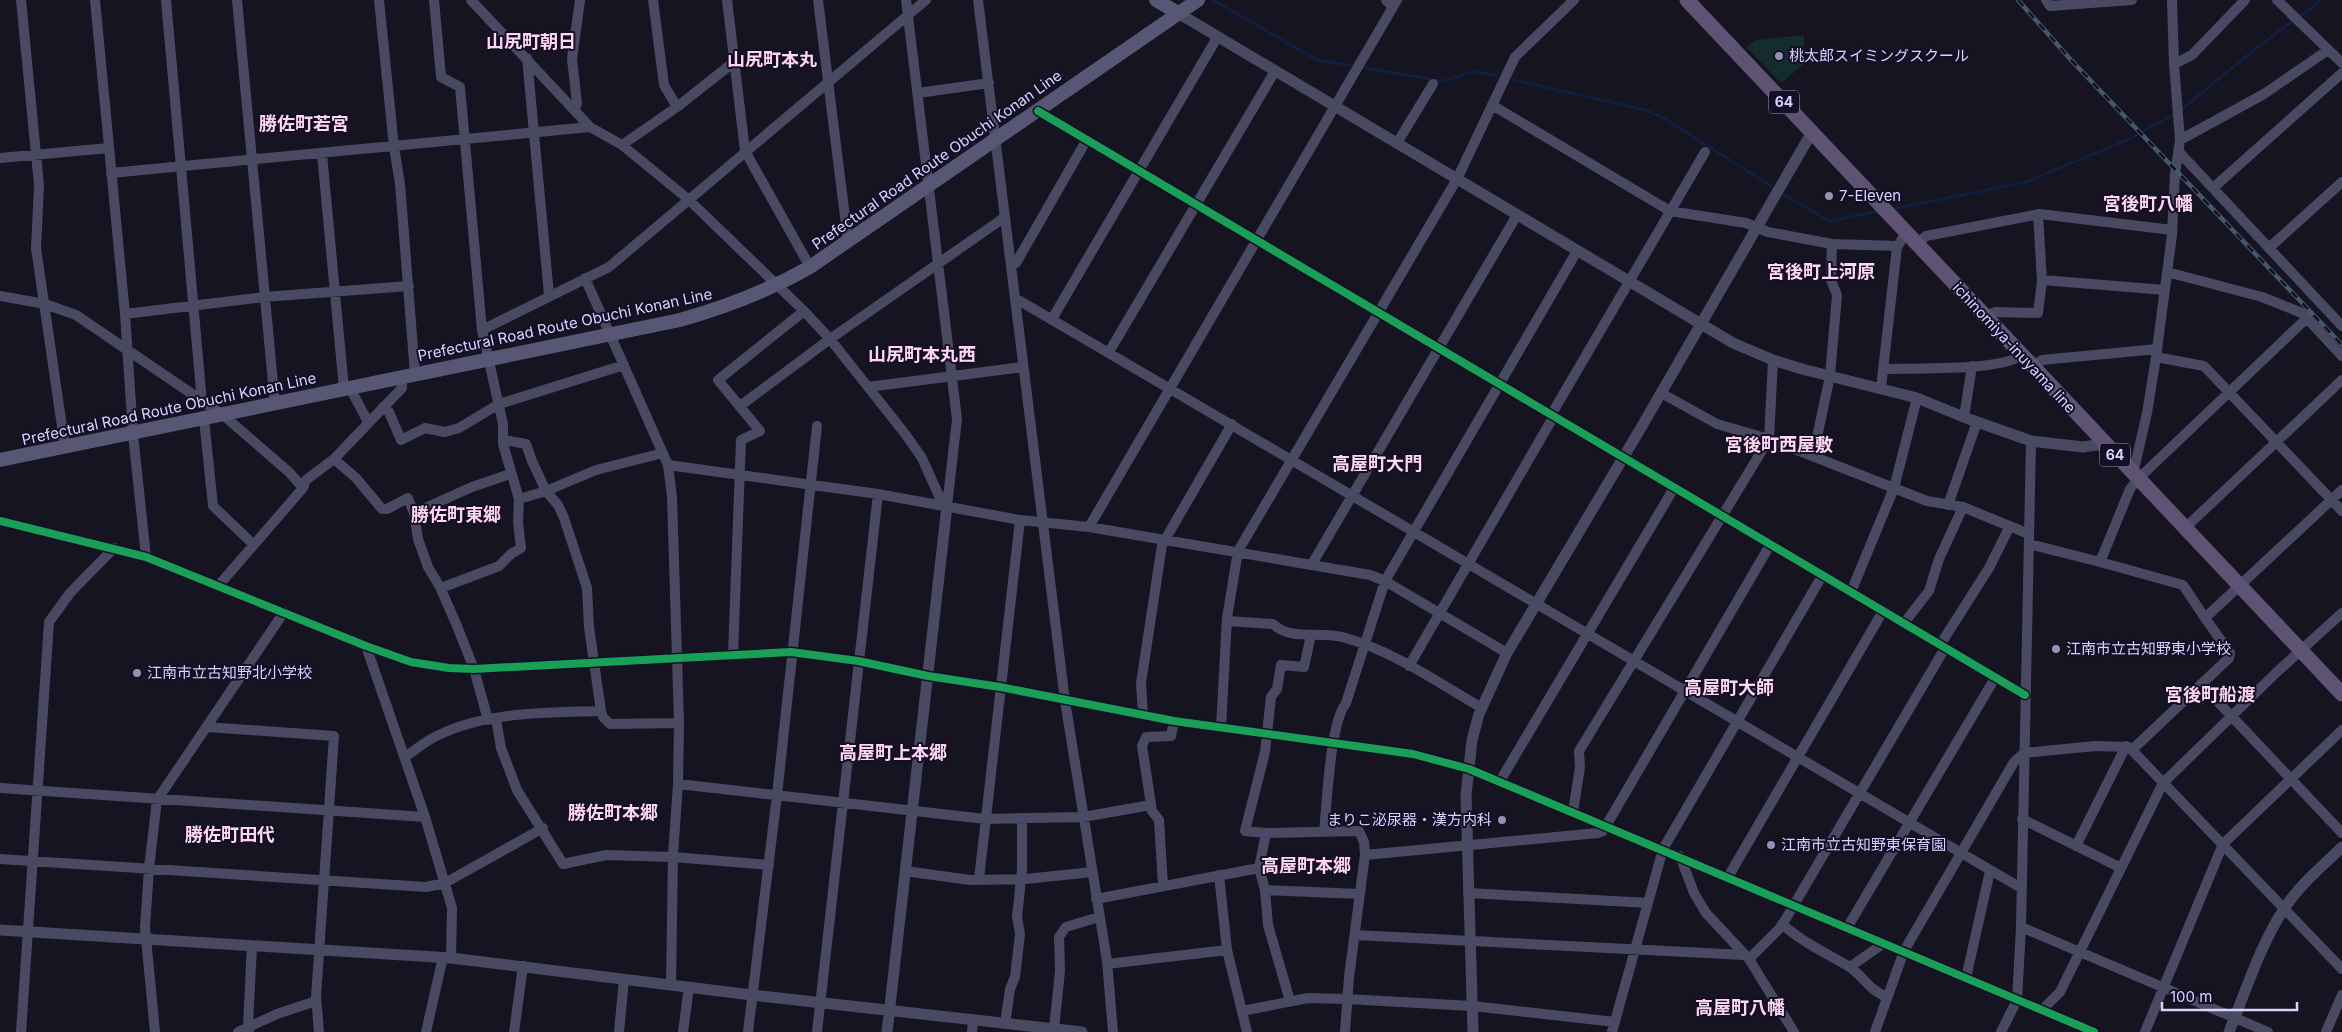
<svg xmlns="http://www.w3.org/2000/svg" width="2342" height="1032" font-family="Inter,'Noto Sans JP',sans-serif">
<rect width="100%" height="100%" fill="#161421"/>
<path fill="#132c2d" d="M1804 35 1803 65 1781 83 1746 47 1756 40Z"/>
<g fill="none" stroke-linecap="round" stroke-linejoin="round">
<path stroke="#0d2144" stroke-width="2.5" d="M1213 0 1317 60 1354 66
M2299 17 2321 0
M1360 67 1440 81 1449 80 1473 71 1497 76
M1513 80 1646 110 1665 119 1771 186
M2181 110 2255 49 2294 20
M1785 195 1829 221 1880 211
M1893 209 2026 182 2127 140 2175 114"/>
<path stroke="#4a4962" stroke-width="10" d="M21 0 39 185 36 248 65 447
M95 0 125 314 133 434 146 557
M166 0 202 402
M237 0 275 404
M379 0 394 147 400 184 415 374
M434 0 441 77 460 87 482 330 503 424V444L519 499 518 522 521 548 511 554 499 566 441 588
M471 0 590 127 622 145 688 199 804 311 830 339 906 435 922 458 943 505
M653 0 664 85 677 107
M727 0 745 151 810 267
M818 0 848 241
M906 0 957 419 947 506
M978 0 1065 701 1107 961 1113 1032
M1386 0 1393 7
M2046 0 2050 6 2132 0
M2277 0 2342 63
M527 58 549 295
M2174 64 2192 55 2245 0
M918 93 989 83
M1492 105 1670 211 1746 223 1768 232 1832 244 1898 246
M575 110 577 103 572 59 580 0
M1038 111 2025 695
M2180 140 2264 94 2328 50
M1397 143 1433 84
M622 145 677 107 734 62
M2179 152 2342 326
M322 154 344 389
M0 158 109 148
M111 173 590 127
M2213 188 2342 73
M1917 244 1926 236 2040 214 2172 230
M2270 247 2342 182
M1012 265 1016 263 1086 141
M2167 272 2262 297 2302 313 2342 356
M585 278 668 465 672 497 679 723 678 784 673 855 671 985
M2042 280 2165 290
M0 296 45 304 76 315 223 415 289 472 303 488
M1015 298 2021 888
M125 314 264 297 409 286
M1985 317 1995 312 2038 313 2042 281 2038 214
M1052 319 1218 36
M482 330 609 267 926 0
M1109 352 1275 71
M2156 357 2204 366 2342 511
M2032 367 2042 360 2157 349
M1883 369C1917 368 1995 371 2021 356
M868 387 1023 367
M350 388 368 422
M1881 388 1897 247 1906 233
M1661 393 1717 424 1769 439 1927 501 1963 507 2029 534
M740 406 830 339 1005 217
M383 407 389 412 401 440 425 428 445 432 459 428 499 404 624 365
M1964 417 1972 366
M204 419 213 506 254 545
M504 440 526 444 532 461 546 491 558 505 564 518 587 588 589 627 601 711
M1813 456 1830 376 1837 295 1831 280 1832 244
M334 459 356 478 382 509H387L408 498 414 513 418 539 428 567 440 587 457 626 474 669 488 720
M668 465 878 494 1020 520 1089 527 1370 575 1385 581 1507 653
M2133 474 2147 413 2156 357 2172 235 2175 174 2180 140 2174 64 2172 0
M519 499 546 491 596 470 663 453
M1948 505 1977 422
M414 513 472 487 510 474
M0 521 146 557 366 646 411 662 449 668 474 669 791 652 858 661 928 676 1000 687 1174 721 1413 754 1469 769 2094 1032
M1089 527 1397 0
M2185 528 2342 380
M2029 544 2100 562 2130 489 2138 479 2307 318
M2100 562 2183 585 2205 618
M1312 564 1517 215
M219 585 303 488 306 480 334 459 402 388V377
M1851 592 1894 488 1917 398
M1227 621 1273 624C1290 641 1320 631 1342 637 1392 650 1437 682 1482 708
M1904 623 1929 591 1939 559 1963 507
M1311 635 1304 667 1281 665 1277 689 1271 697 1265 752 1245 831 1266 833 1359 831 1364 842 1365 855
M1940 645 1989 568 2010 526
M366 646 425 817 452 908 451 958
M733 654 741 440 760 431 718 380 804 311
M1409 666 1551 421 1554 410 1705 152
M2201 684 2342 833
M1143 715 1141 683 1162 545 1232 424
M496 719 501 748 517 790 563 864 606 855 673 857 769 865
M207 727 334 736 316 997 319 1032
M1221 727 1227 618 1238 551 1457 179 1515 57 1574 0
M2132 750 2229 658 2230 653 2205 618 2342 490
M405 757C414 751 422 744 431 739 481 711 545 713 601 711L603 717 610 724 679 723
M1500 781 1674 488
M678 784 985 819 1083 817 1151 805
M0 788 425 817
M1573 812 1580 767 1579 751 1769 439 1773 360
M2022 819 2121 868
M1324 832C1327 803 1330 723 1346 703L1385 581 1577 251
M1266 833 1259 868 1265 890 1268 925 1290 1001
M2076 846 2126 746
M1680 856 1694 893 1706 913 1749 959 1794 1032
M0 859 426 887 445 883 543 828
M905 871 970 880 1026 879 1092 872
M1219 875 1227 950 1247 1032
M1728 877 1883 611
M979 879 1020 520
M1163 885 1159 820 1152 811 1142 746 1146 737 1171 736 1174 721
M1265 890 1360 894
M1468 893 1648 903
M1096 899 1259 868
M1782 924C1802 942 1826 953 1848 966 1864 976 1867 989 1887 997
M2021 927 2268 1032
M1847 928 1995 678
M1355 935 1744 955
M1749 959 1781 927 1945 648
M1107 964 1227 950
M1850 967 1884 943
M1966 978 1990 871
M2042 1010 2060 992 2163 783 2278 671 2342 613
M1242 1011 1308 998 1347 999 1472 1006 1615 1022
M1005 1024 1010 989 1015 977 1020 934 1017 917 1022 870V818
M1054 1029 1060 971 1059 937 1066 927 1099 917
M21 1032 49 622 70 593 114 548
M155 1032 145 928 149 868 157 800 284 612
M238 1032 277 1014 316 1001
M249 1032 248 1025 252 946
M426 1032 443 957
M514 1032 523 966
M619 1032 624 979
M683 1032 689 987
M748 1032 777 795 817 426
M817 1032 878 494
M972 1032 973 1020
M1345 1032 1349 977 1365 855 1598 833 1603 831 1770 545
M1612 1032 1663 849 1822 576
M1875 1032 1904 951 2014 762 2024 753 2095 746 2129 747 2342 969
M2001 1032 2017 1000 2021 927 2031 441
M2145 1032 2223 844 2342 730
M2326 1032 2342 995"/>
<path stroke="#4a4962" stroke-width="11" d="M1178 13 1733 343 1773 360 1802 369 1917 398 1966 418 2031 441 2083 447 2104 444
M0 930 451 958 752 995 1082 1032
M887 1032 947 506
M1473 1032 1466 795 1472 740 1479 714 1507 653 1642 426 1812 132
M2229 1032C2245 993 2261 943 2284 909 2299 885 2323 866 2342 847"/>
<path stroke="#575674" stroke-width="14" d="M1156 0 1178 13
M0 460 680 320C726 307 768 291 810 267L1198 0"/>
<path stroke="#5e5373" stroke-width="15" d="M1687 0 2342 694"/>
<g stroke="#43596b" stroke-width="4.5">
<path id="rail" d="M2018 0 2071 60 2342 345"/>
</g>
<use href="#rail" stroke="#130f26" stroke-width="2.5" stroke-dasharray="8" stroke-linecap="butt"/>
<g stroke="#130f26" stroke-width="11">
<path id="cycleway" d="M1038 111 2025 695
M0 521 146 557 366 646 411 662 449 668 474 669 791 652 858 661 928 676 1000 687 1174 721 1413 754 1469 769 2094 1032"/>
</g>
<use href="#cycleway" stroke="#1a9f57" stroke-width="8"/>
</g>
<g fill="#9591b1" stroke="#130f26" stroke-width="2">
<circle cx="1779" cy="56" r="5"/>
<circle cx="1829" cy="196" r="5"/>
<circle cx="2056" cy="649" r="5"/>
<circle cx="137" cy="673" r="5"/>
<circle cx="1502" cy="820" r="5"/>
<circle cx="1771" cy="845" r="5"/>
</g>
<g text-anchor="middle" stroke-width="4" stroke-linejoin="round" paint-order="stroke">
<g fill="#130f26" stroke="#9e99be" stroke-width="1">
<rect x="1769" y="90.5" width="30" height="23" rx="4"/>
<rect x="2100" y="443.5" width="30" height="23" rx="4"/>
</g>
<g font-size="14" font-weight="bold" fill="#d9d4ff">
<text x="1784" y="107">64</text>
<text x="2115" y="460">64</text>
</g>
<g font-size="15" fill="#d9d4ff" stroke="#130f26" text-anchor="start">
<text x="1789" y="61">桃太郎スイミングスクール</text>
<text x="1839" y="201">7-Eleven</text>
<text x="2066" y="654">江南市立古知野東小学校</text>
<text x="147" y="678">江南市立古知野北小学校</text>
<text x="1492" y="825" text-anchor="end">まりこ泌尿器・漢方内科</text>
<text x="1781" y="850">江南市立古知野東保育園</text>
</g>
<g font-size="15" fill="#d9d4ff" stroke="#130f26">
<text transform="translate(937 160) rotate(-35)" y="5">Prefectural Road Route Obuchi Konan Line</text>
<text transform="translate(565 325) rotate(-12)" y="5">Prefectural Road Route Obuchi Konan Line</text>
<text transform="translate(2014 348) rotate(47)" y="5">ichinomiya-inuyama line</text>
<text transform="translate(169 409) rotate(-12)" y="5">Prefectural Road Route Obuchi Konan Line</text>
</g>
<g font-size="18" font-weight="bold" fill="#ffd6f0" stroke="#130f26">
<text x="531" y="48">山尻町朝日</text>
<text x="772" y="66">山尻町本丸</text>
<text x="304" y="130">勝佐町若宮</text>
<text x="2148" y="210">宮後町八幡</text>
<text x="1821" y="278">宮後町上河原</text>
<text x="922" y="361">山尻町本丸西</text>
<text x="1779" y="451">宮後町西屋敷</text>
<text x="1377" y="470">高屋町大門</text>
<text x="456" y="521">勝佐町東郷</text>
<text x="1729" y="694">高屋町大師</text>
<text x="2210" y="701">宮後町船渡</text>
<text x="893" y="759">高屋町上本郷</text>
<text x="613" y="819">勝佐町本郷</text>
<text x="230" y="841">勝佐町田代</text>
<text x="1306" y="872">高屋町本郷</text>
<text x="1740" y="1014">高屋町八幡</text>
</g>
</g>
<path d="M2162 1002v8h135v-8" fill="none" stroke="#d9d4ff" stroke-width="2.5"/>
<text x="2170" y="1002" font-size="15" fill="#d9d4ff" stroke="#130f26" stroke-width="4" paint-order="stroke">100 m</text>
</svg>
